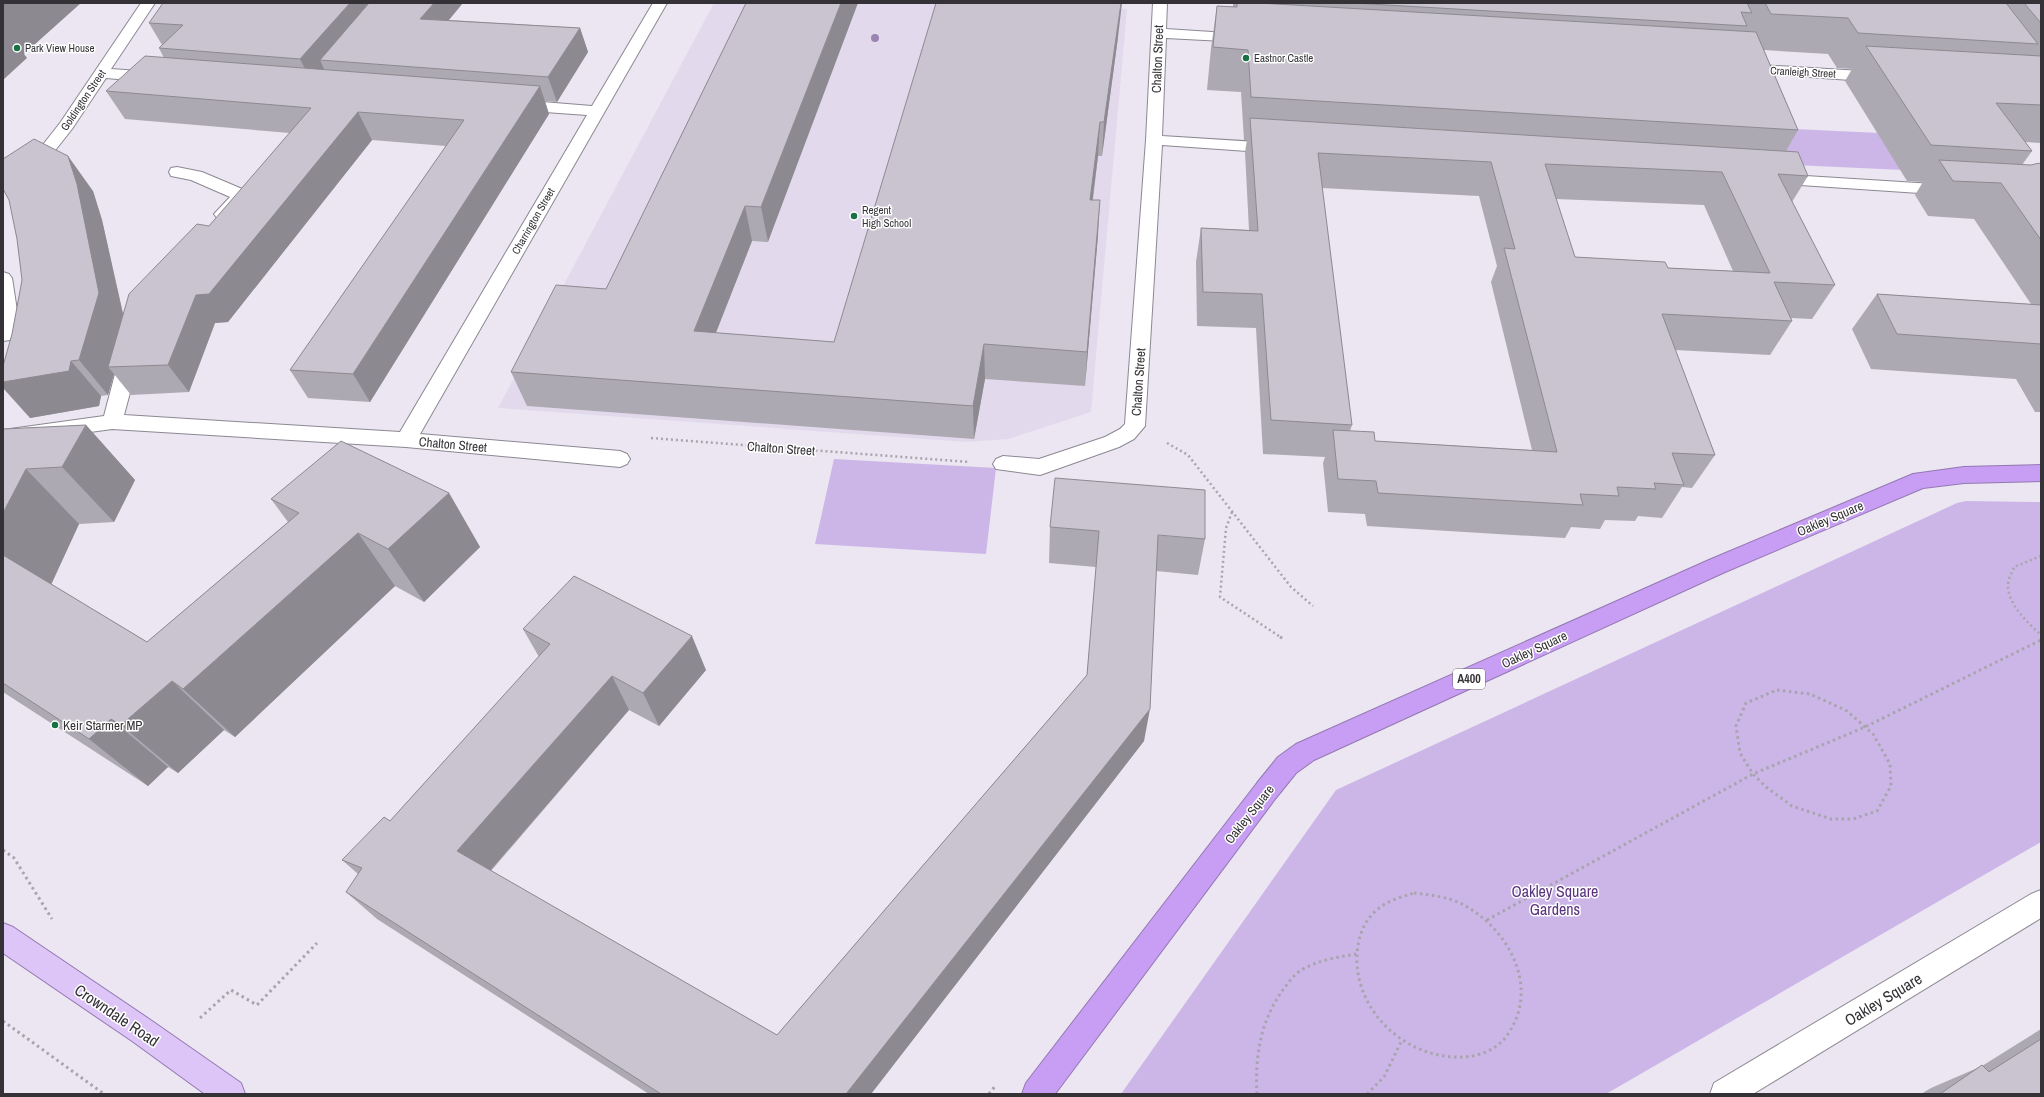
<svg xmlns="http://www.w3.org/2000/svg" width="2044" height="1097" font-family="'Archivo Narrow',sans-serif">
<rect width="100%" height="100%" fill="#ebe6f1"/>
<path fill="#e2daec" d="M714 3H1079L1078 6 1127 9 1091 412 1008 439 967 442 498 408Z"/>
<path fill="#ccb6e8" d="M1753 127 1901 134 1925 171 1772 164Z
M834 459 996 468 986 554 815 544Z
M1966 501 2041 502V842L1606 1094H1121L1336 790 1957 503Z"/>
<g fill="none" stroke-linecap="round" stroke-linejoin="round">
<g stroke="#8c8892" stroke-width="2">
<path id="minor" d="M141 3H155L111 69 153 72 158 74 161 77 158 80 153 82 106 78 72 129 46 162 9 184 3 185V173L34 156 60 123Z
M653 3H667L420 434 620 451 627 454 630 459 627 464 620 467 406 447 112 429 3 444V430L104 416 120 355 123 350 130 348 137 350 140 355 124 415 400 432 587 115 517 110 511 108 509 105 511 102 517 100 592 106Z
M1153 3H1167L1166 29 1243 34 1248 35 1250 38 1248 41 1243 42 1166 38 1162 136 1274 143 1280 145 1282 148 1280 151 1274 153 1162 145 1145 426 1134 439 1119 447 1040 475 996 469 993 464 996 459 1003 456 1039 459 1105 437 1120 429 1125 424 1146 140Z
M1743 64 1878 72 1883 74 1886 77 1883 80 1878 82 1738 72 1735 69 1738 66Z
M177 167 202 172 247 191 249 195C242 206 231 221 217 218L214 214 230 197 191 180 171 176 169 172 171 168Z
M1776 174 1949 185 1955 186 1957 190 1955 194 1949 195 1770 183 1768 179 1770 175Z
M3 272 9 274 12 278 18 317 10 340 3 341Z
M2041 890V918L1753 1094H1710L1714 1083 2031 894Z"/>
</g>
<g stroke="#9478b2" stroke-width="2">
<path id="major" d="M3 923 13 927 152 1021 241 1083 245 1094H205L132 1041 3 953Z"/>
</g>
<g stroke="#9478b2" stroke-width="2">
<path id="highway" d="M2041 465V481L1964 483 1923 488 1725 572 1314 760 1296 773 1275 799 1055 1094H1022L1026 1083 1257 783 1278 757 1296 744 1709 560 1913 474 1964 467Z"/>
</g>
<path stroke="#a8a4ad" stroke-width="2.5" stroke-dasharray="2 3" stroke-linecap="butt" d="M651 438 969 462
M1167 443 1188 455 1291 587 1313 606
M1232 512 1226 528 1220 597 1282 638
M2041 556 2014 567C2012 573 2008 579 2008 585 2008 605 2028 623 2041 635"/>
<path stroke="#a8a4ad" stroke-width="3" stroke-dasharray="2.5 3.5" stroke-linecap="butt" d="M1280 637 1282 638
M1777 690 1810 694 1847 711 1873 734 1890 764 1891 786 1877 811 1853 819H1831L1792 806 1766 787 1753 774 1740 753 1736 726 1746 703Z
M3 850 14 858 52 919
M1414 893C1431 895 1449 897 1464 905 1509 930 1540 987 1508 1034 1498 1049 1481 1056 1464 1057 1407 1060 1354 1012 1357 954 1358 937 1364 920 1378 909 1388 900 1402 897 1414 893Z
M1487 920 1753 774 1865 727 2041 640
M200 1018 231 990 257 1005 317 943
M3 1021 104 1094
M989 1094 996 1085
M1257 1094C1255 1056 1260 1023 1282 991 1288 983 1294 974 1303 969 1319 960 1338 957 1356 954
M1367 1094 1384 1077 1402 1040"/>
<use href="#minor" fill="#fff" fill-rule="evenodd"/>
<use href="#major" fill="#ddc5f8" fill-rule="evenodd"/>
<use href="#highway" fill="#c79ef4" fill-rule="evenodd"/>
</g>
<circle fill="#9b84b2" cx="875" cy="38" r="4"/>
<path fill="#ada9b2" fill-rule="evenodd" d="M746 3 768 242 752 241 716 333 834 342 1118 37 1102 156H1098L1093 200 1098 235 1085 386 985 379 974 439 527 406 511 372 606 289Z
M1233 3H2041V143L2025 142 2032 151 2022 165H2041V412H2035L2016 379 1871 369 1852 329 1877 294 2031 304 1974 219 1928 216 1915 195 1923 182 1907 181 1845 81 1852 69 1837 68 1828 54 1764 50 1798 130 1786 151 1808 176 1792 202 1835 285 1812 319 1791 318 1792 321 1770 355 1675 350 1715 455 1692 488 1682 487 1662 518 1638 516 1635 521 1605 520 1600 529 1571 527 1565 538 1367 526 1365 514 1328 512 1323 463 1325 457 1263 454 1256 328 1197 326 1196 262 1201 228 1249 230 1245 152 1247 140H1244L1241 92 1207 90 1211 48 1217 6 1233 7ZM1322 188 1479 196 1497 266 1491 282 1532 450 1375 441 1350 431 1352 425ZM1556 199 1704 205 1733 271 1668 268 1575 257Z
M449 20 580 28 588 52 557 102 545 101 549 114 370 402 308 398 290 370 446 146 372 140 228 322 215 323 189 392 131 395 114 374 108 395 101 396 99 406 30 418 12 334 22 280 17 239 93 191 102 220 123 313 209 226 290 133 125 119 106 91 164 58 159 48 162 45 149 23Z
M86 425 135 480 114 522 79 524 51 584 147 642 288 522 271 499 449 493 480 547 424 602 395 586 235 737 224 730 178 773 168 767 148 786 3 692V429Z
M1050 527 1205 539 1198 575 1156 571 1144 741 871 1094H649L377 919 346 892 358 874 342 860 390 821 539 657 523 629 706 670 659 726 629 710 491 871 777 1035 1087 675 1096 567 1049 563Z
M2041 1029V1094H1921L1931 1088 1982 1066Z"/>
<path fill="#8d8991" d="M3 3H81L24 54 27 58 3 80Z
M350 3H381L320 60 324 69 312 83 300 59Z
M434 3H463L430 43 420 19Z
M841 3H858L768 242 761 207Z
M1121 3H1122L1118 37 1102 156 1104 122Z
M580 28 588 52 557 102 548 77Z
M540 86 549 114 370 402 353 374Z
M358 112 372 140 228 322 215 323 189 392 168 365 196 295Z
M1100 122 1098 156 1088 234 1090 200Z
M68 156 93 191 102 220 126 328 108 367 114 374 108 395 79 360Z
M1100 200 1098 235 1085 386 1087 352Z
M745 206 752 241 703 365 694 331Z
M984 344 985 379 974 439 973 406Z
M71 361 101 396 99 406 30 418 3 388V382Z
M86 425 135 480 114 522 62 467Z
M26 469 79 524 45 598 3 560V513Z
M449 493 480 547 424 602 388 549Z
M358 533 395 586 235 737 183 689Z
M692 636 706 670 659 726 643 693Z
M612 676 629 710 482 880 457 851Z
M172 681 224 730 178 773 121 725Z
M1150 709 1144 741 871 1094H846Z
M111 719 168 767 148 786 89 739Z"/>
<path fill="#c9c4cf" stroke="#8d8991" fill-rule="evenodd" d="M163 3H350L300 59 159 48 183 25 149 23Z
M369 3H434L420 19 580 28 548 77 320 60Z
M746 3H841L761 207 745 206 694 331 834 342 936 3H1121L1104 122H1100L1090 200H1100L1087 352 984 344 973 406 511 372 556 285 606 289Z
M1237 3H1259L1756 32 1798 130 1251 97 1248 50 1213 47 1217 6 1237 7Z
M1353 3H1747L1752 13 1741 12 1747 26Z
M1765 3H2006L2038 44 1858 33 1848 18 1771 14Z
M2024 3H2041V23Z
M1866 46 2041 56V105L1996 103 2032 151 1931 145Z
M145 56 540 86 353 374 290 370 464 120 358 112 209 294 196 295 168 365 108 367 129 294 197 224 209 226 311 108 106 91Z
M1250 118 1798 152 1808 176 1778 174 1835 285 1774 282 1792 321 1662 314 1715 455 1672 453 1684 485 1654 483 1656 489 1617 487 1619 496 1580 494 1583 505 1378 493 1376 481 1338 479 1333 430 1374 432 1375 441 1557 452 1504 248 1515 249 1491 162 1318 153 1352 425 1271 420 1262 294 1203 292 1201 228 1258 231ZM1545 164 1722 172 1770 273 1668 268 1665 262 1575 257Z
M34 139 68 156 77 184 99 293 79 360 71 361 69 371 3 382V366L12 334 22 280 17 239 9 200 3 189V159Z
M1939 160 2031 165 2039 163 2041 165V240L2001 183 1953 181Z
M1877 294 2041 305V344L1897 334Z
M86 425 62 467 26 469 3 513V429Z
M341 441 449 493 388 549 358 533 183 689 172 681 121 725 111 719 89 739 3 683V555L147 642 299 513 271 499Z
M1055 478 1205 490V539L1158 535 1150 709 846 1094H661L346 892 362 868 342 860 384 817 390 821 550 644 523 629 574 576 692 636 643 693 612 676 457 851 777 1035 1087 675 1099 531 1050 527Z
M2041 1039V1094H1940L1982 1065 1989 1072Z"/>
<g fill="#197043" stroke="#fff" stroke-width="1.5">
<circle cx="17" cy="48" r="4"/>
<circle cx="1246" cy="58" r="4"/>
<circle cx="854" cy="216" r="4"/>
<circle cx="55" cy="725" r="4"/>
</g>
<g text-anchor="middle" stroke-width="3" stroke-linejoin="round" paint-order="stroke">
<g font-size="11" fill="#343236" stroke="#fff" text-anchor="start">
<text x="25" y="52">Park View House</text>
<text x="1254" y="62">Eastnor Castle</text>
<text x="862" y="214">Regent<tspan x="862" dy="13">High School</tspan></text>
</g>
<g font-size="11" fill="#343236" stroke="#fff">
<text transform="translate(1803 72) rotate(3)" y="4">Cranleigh Street</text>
<text transform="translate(83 100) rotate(-56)" y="4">Goldington Street</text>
<text transform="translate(533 221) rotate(-60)" y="4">Charrington Street</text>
</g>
<rect fill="#fff" stroke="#717072" stroke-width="1" x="1453" y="669" width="32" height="20" rx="3"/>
<g font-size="12" font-weight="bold" fill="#343236">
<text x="1469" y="683">A400</text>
</g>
<g font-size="13" fill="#343236" stroke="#fff">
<text transform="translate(1157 59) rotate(-88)" y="5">Chalton Street</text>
<text transform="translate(1138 382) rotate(-86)" y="5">Chalton Street</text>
<text transform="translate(453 444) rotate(5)" y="5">Chalton Street</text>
<text transform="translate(781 448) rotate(4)" y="5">Chalton Street</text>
<text transform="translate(1830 518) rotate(-23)" y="5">Oakley Square</text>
<text transform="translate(1534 649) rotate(-25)" y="5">Oakley Square</text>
<text transform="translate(1249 814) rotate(-52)" y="5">Oakley Square</text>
</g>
<g font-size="13" fill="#343236" stroke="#fff" text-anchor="start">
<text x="63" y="730">Keir Starmer MP</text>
</g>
<g font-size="16" fill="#5a337f" stroke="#fff">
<text x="1555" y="897">Oakley Square<tspan x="1555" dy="18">Gardens</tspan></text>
</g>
<g font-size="16" fill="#343236" stroke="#fff">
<text transform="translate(1883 999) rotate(-31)" y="6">Oakley Square</text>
<text transform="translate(117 1015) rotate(34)" y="6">Crowndale Road</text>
</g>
</g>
<rect width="2044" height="1097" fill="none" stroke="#343236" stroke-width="8"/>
</svg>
